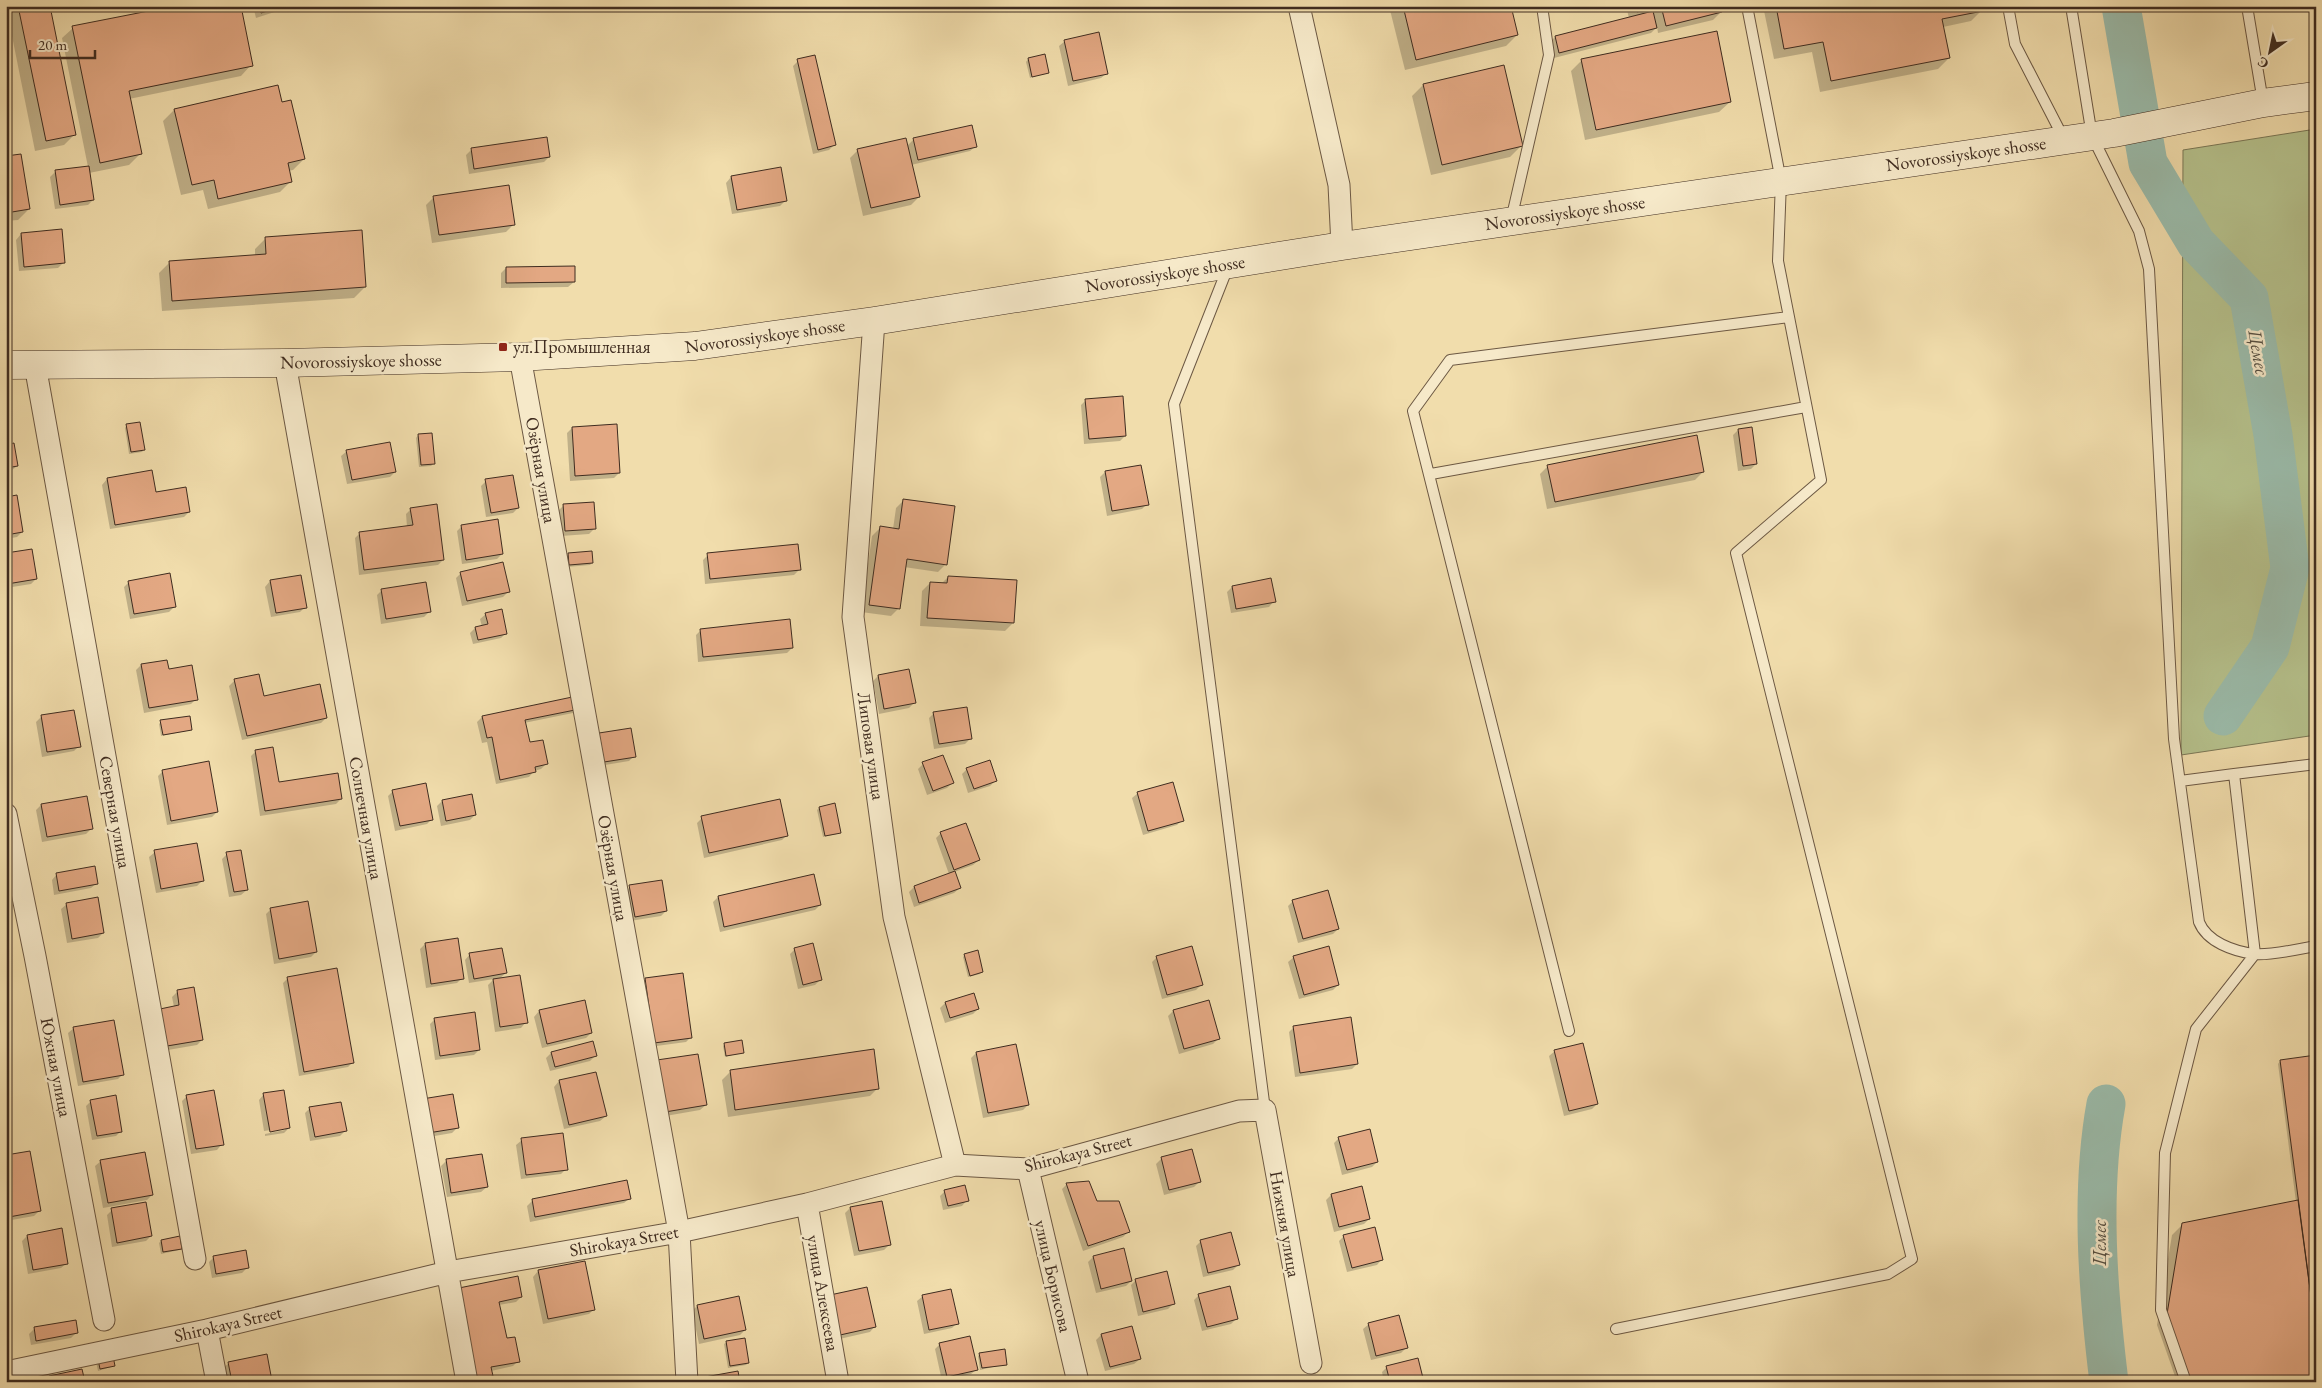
<svg xmlns="http://www.w3.org/2000/svg" width="2322" height="1388" font-family="'EB Garamond',serif">
<rect width="100%" height="100%" fill="#f1ddac"/>
<filter id="stains"><feTurbulence type="fractalNoise" baseFrequency=".004" numOctaves="4"/><feColorMatrix values="0 0 0 0 .2 0 0 0 0 .09 0 0 0 0 .02 0 0 0 .5 -.17"/></filter>
<radialGradient id="worn" r=".72"><stop offset=".6" stop-color="#630" stop-opacity="0"/><stop offset="1" stop-color="#630" stop-opacity=".3"/></radialGradient>
<path fill="#b6c28d" stroke="#7a7756" d="M2316 129V735L2181 755 2183 150Z"/>
<path fill="#0003" d="M6 6H49L75 134 64 145 35 151Z
M253 6H293L256 18Z
M1389 6H1510L1517 35 1506 46 1405 70Z
M1626 6H1719L1721 12 1713 20 1658 33 1657 27 1651 33 1554 58 1550 42 1555 37 1629 18Z
M1763 6H1981V11L1971 21 1943 27 1949 58 1938 69 1820 92 1812 52 1774 59Z
M73 28 251 65 241 76 129 99 140 154 129 165 89 173 93 200 88 205 55 209 50 177 55 172 88 167 62 38Z
M1065 41 1107 73 1101 78 1068 86 1059 46Z
M1028 59 1048 72 1030 78 1026 62Z
M1582 60 1730 102 1719 112 1585 140 1571 71Z
M798 61 834 145 829 150 813 154 793 66Z
M1423 85 1521 146 1510 157 1431 175 1412 96Z
M277 87 281 103 304 159 293 170 288 171 291 181 280 192 208 209 203 190 181 195 163 121 174 110Z
M914 139 976 146 970 151 911 165 919 197 911 205 863 216 850 158 858 150 907 146Z
M471 150 549 157 544 162 469 174 466 155Z
M6 157 29 209 18 220 6 221Z
M780 169 786 200 780 206 732 214 726 183 731 177Z
M434 197 514 224 506 232 432 243 426 205Z
M61 231 63 263 58 268 19 271 16 240 21 234Z
M266 238 365 287 354 298 162 311 159 273 170 262 255 256V249Z
M506 268 574 282 568 287 501 288V273Z
M1086 400 1125 436 1120 441 1084 444 1081 405Z
M127 425 144 449 142 452 129 454 125 428Z
M572 428 619 473 614 478 570 481 567 433Z
M1738 430 1756 464 1751 469 1738 471 1733 435Z
M418 435 434 463 431 466 419 467 416 438Z
M6 446 17 466 11 471 6 472Z
M347 451 395 472 390 477 347 484 341 456Z
M1548 466 1703 472 1695 480 1547 509 1540 474Z
M151 472 155 494 189 512 184 517 110 529 102 485 107 479Z
M1105 472 1147 504 1142 509 1107 516 1100 477Z
M486 481 518 508 513 513 486 517 481 486Z
M6 498 22 532 17 537 6 539Z
M904 500 946 564 938 572 904 567 899 608 891 616 861 612 872 536 880 528 893 529 896 508Z
M564 505 594 529 589 534 561 536 559 510Z
M411 509 443 560 438 565 359 575 355 538 360 533 407 527 406 514Z
M462 526 502 554 497 559 462 564 457 531Z
M6 554 36 579 31 584 6 588Z
M568 554 592 563 590 565 567 567 566 557Z
M708 555 799 570 794 575 705 584 703 560Z
M461 573 508 592 503 597 462 606 456 578Z
M300 576 305 607 300 612 271 617 265 587 270 581Z
M948 577 1013 623 1005 631 920 626 922 591 930 583 941 584Z
M129 582 174 607 169 612 130 619 124 587Z
M1232 587 1274 601 1269 607 1231 613 1227 592Z
M382 590 429 612 424 617 381 624 377 595Z
M486 614 506 633 501 638 473 644 470 633 475 628 482 627 480 619Z
M701 630 792 648 787 653 698 662 696 635Z
M141 665 168 671 196 699 191 704 144 713 136 670Z
M878 676 914 703 909 708 879 714 873 681Z
M235 680 263 698 326 718 321 723 242 740 229 686Z
M578 708 573 713 524 723 529 744 546 764 541 769 534 771 529 777 496 784 487 742 482 743 477 722 482 717Z
M73 711 79 746 74 751 42 757 36 722 41 717Z
M934 713 970 739 965 744 934 749 929 718Z
M161 722 191 730 161 736 159 724Z
M594 739 634 756 629 761 599 766Z
M256 751 278 783 341 799 336 804 260 816 251 756Z
M923 764 952 783 947 788 927 795 918 769Z
M967 769 996 780 990 786 968 793 962 774Z
M163 771 217 812 212 817 167 825 158 776Z
M393 791 432 819 427 824 395 831 388 796Z
M1138 793 1182 820 1177 825 1143 835 1132 798Z
M442 801 475 815 470 820 441 826 437 806Z
M41 805 91 829 86 834 42 842 36 810Z
M819 808 839 832 837 834 823 837 817 810Z
M702 818 787 835 782 840 704 858 697 823Z
M941 833 979 860 973 865 954 872 960 888 954 893 914 907 909 892 914 887 949 874 936 838Z
M155 852 202 881 197 886 156 893 149 857Z
M227 854 247 890 241 895 229 897 222 859Z
M57 874 97 883 91 888 54 895 52 880Z
M813 876 820 905 815 910 720 932 713 902 718 897Z
M630 887 666 911 661 916 630 921 625 892Z
M1293 901 1338 929 1333 934 1298 943 1288 906Z
M67 904 103 933 98 938 67 943 61 909Z
M271 909 316 952 311 957 274 964 266 914Z
M425 944 462 978 457 983 426 988 420 949Z
M795 949 820 980 815 985 798 989 790 954Z
M470 954 506 973 499 979 526 1022 521 1028 495 1032 488 985 494 979 469 983 465 960Z
M965 955 982 972 980 974 968 977 963 957Z
M1157 957 1201 985 1196 990 1162 999 1152 962Z
M1294 957 1338 985 1333 990 1299 999 1288 962Z
M288 978 353 1062 348 1067 299 1076 283 983Z
M646 979 691 1037 686 1042 649 1047 640 984Z
M178 991 202 1040 197 1045 162 1051 174 1007 172 997Z
M1208 1002 1218 1039 1213 1044 1179 1054 1168 1016 1173 1011Z
M945 1003 978 1009 973 1014 945 1023 940 1008Z
M539 1011 591 1033 586 1038 542 1048 534 1017Z
M435 1019 479 1050 474 1055 435 1060 430 1024Z
M1294 1027 1357 1064 1352 1069 1295 1077 1289 1032Z
M74 1028 123 1074 118 1079 78 1086 68 1033Z
M725 1044 743 1052 725 1057 723 1046Z
M1015 1045 1028 1105 1023 1110 983 1118 971 1058 976 1053Z
M873 1051 878 1088 870 1096 728 1117 722 1080 730 1072Z
M1555 1051 1597 1104 1592 1109 1564 1116 1549 1056Z
M551 1053 595 1056 590 1061 550 1071 546 1058Z
M2316 1057V1382H2177L2157 1325 2172 1235 2183 1224 2296 1202 2278 1064 2280 1061Z
M646 1068 706 1105 700 1110 654 1118Z
M559 1081 606 1116 600 1121 564 1129 554 1087Z
M264 1094 289 1128 284 1133 265 1136V1134L285 1130V1128L264 1131 259 1100Z
M187 1096 222 1144 217 1150 191 1154 182 1101Z
M91 1101 121 1131 116 1136 92 1140 86 1106Z
M418 1106 457 1128 452 1133 423 1138Z
M310 1108 345 1131 340 1136 310 1141 305 1113Z
M1339 1138 1377 1162 1372 1167 1342 1175 1334 1143Z
M522 1140 566 1169 561 1174 521 1179 516 1145Z
M6 1156 39 1211 34 1216 6 1221Z
M1161 1159 1199 1182 1194 1187 1164 1195 1156 1164Z
M101 1161 152 1195 147 1200 103 1208 95 1166Z
M446 1161 487 1187 481 1192 447 1197 441 1166Z
M1067 1184 1097 1203 1128 1232 1123 1237 1083 1251 1062 1189Z
M945 1191 967 1200 962 1206 943 1210 940 1196Z
M1331 1195 1369 1219 1364 1224 1334 1232 1326 1200Z
M630 1198 624 1203 530 1222 527 1206 532 1201Z
M850 1208 889 1245 884 1250 854 1256 845 1213Z
M112 1210 151 1236 146 1241 112 1247 107 1215Z
M27 1236 67 1263 61 1268 28 1274 22 1241Z
M1344 1236 1382 1259 1377 1265 1347 1272 1339 1241Z
M179 1238 181 1248 179 1250 161 1254 159 1243 161 1241Z
M1201 1241 1238 1265 1233 1270 1203 1277 1196 1246Z
M1123 1250 1131 1281 1126 1286 1096 1293 1088 1262 1093 1257Z
M214 1257 247 1268 242 1273 212 1278 209 1262Z
M584 1262 594 1309 589 1314 543 1324 533 1277 538 1271Z
M1136 1280 1173 1304 1168 1309 1138 1316 1131 1285Z
M1199 1295 1237 1318 1231 1324 1202 1331 1194 1300Z
M923 1296 957 1323 952 1328 924 1334 917 1301Z
M521 1297 516 1302 499 1305 506 1340 518 1361 513 1366 491 1371 492 1376 487 1381 467 1382 448 1304Z
M826 1301 875 1326 870 1332 835 1340Z
M697 1306 745 1330 740 1335 699 1344 692 1311Z
M75 1322 76 1333 71 1338 31 1345 29 1334 34 1329Z
M1369 1324 1406 1348 1401 1353 1371 1360 1363 1329Z
M1101 1335 1140 1359 1134 1364 1105 1371 1096 1340Z
M727 1342 748 1363 746 1365 728 1368 724 1344Z
M940 1344 977 1369 971 1374 942 1381 935 1349Z
M980 1354 1006 1364 980 1370 978 1356Z
M95 1357 114 1366 98 1371Z
M229 1363 271 1380 226 1382 223 1368Z
M1387 1367 1423 1382H1384L1382 1372Z"/>
<g fill="none" stroke-linecap="round" stroke-linejoin="round">
<path stroke="#9bbcab" stroke-width="39" d="M2121 6 2148 163 2196 243 2249 298 2273 435 2290 568 2270 647 2223 716
M2106 1104C2090 1193 2098 1292 2109 1382"/>
</g>
<path fill="#e3a883" stroke="#3f2c20" d="M18 6H50L76 135 46 141Z
M174 6H241L253 66 129 91 142 154 100 163 72 26Z
M259 6H284L261 13Z
M1403 6H1511L1518 35 1416 60Z
M1635 6H1660L1637 12Z
M1661 6H1721L1722 12 1666 26Z
M1776 6H1982L1983 11 1942 19 1950 58 1831 81 1823 42 1784 49Z
M1653 11 1657 28 1559 53 1555 36Z
M1717 31 1731 102 1596 130 1581 59Z
M1099 32 1108 74 1073 81 1064 40Z
M1045 54 1049 73 1032 77 1028 58Z
M815 55 836 145 818 150 797 59Z
M1504 65 1523 146 1442 165 1423 84Z
M278 85 282 102 291 100 305 159 288 163 292 182 218 199 214 180 192 185 174 109Z
M972 125 977 147 918 160 913 138Z
M547 137 550 157 474 169 471 148Z
M906 138 920 197 871 208 857 149Z
M21 154 30 209 6 213V156Z
M89 166 94 200 60 205 55 170Z
M781 167 787 201 737 210 731 176Z
M509 185 515 225 439 235 433 196Z
M62 229 65 263 24 267 21 233Z
M362 230 366 287 172 301 169 261 266 254 265 237Z
M575 266V282L506 283V267Z
M1123 396 1126 436 1089 439 1085 399Z
M140 422 145 450 131 452 126 424Z
M617 424 620 473 575 476 572 427Z
M1752 427 1757 464 1743 466 1738 429Z
M432 433 435 464 421 465 418 434Z
M1697 435 1704 472 1555 502 1547 465Z
M390 442 396 472 352 480 346 450Z
M14 443 18 466 6 468V445Z
M1141 465 1149 505 1112 511 1105 471Z
M152 470 156 492 186 487 190 512 115 525 107 478Z
M513 475 519 508 491 513 485 479Z
M17 495 23 532 6 535V497Z
M903 499 955 506 947 565 907 559 900 609 869 605 880 526 899 529Z
M594 502 596 529 565 531 563 504Z
M437 504 444 560 364 570 359 532 413 525 410 508Z
M498 519 503 554 466 560 461 525Z
M798 544 801 570 710 579 707 553Z
M32 549 37 579 7 584 6 553Z
M592 551 593 563 569 565 568 553Z
M503 562 510 592 467 601 460 572Z
M170 573 176 607 134 614 128 581Z
M301 575 307 608 276 613 270 580Z
M948 576 1017 580 1014 623 927 618 930 582 947 583Z
M1271 578 1276 602 1236 609 1232 586Z
M426 582 431 612 386 619 381 589Z
M502 609 507 634 478 640 475 627 488 624 485 613Z
M790 619 793 648 703 657 700 629Z
M167 660 169 669 192 665 198 700 149 708 141 664Z
M909 669 916 703 884 709 878 675Z
M259 674 264 696 320 684 327 718 247 736 234 679Z
M577 696 580 709 525 720 530 742 543 740 548 764 535 767 536 772 500 780 492 737 487 738 482 716Z
M967 707 972 739 939 744 933 712Z
M74 710 81 747 47 752 41 715Z
M190 716 192 730 163 735 160 720Z
M631 728 636 757 604 762 599 733Z
M273 747 279 782 338 773 342 799 265 811 255 750Z
M943 755 954 783 933 791 922 762Z
M990 760 997 781 974 789 966 768Z
M209 761 218 812 171 821 162 770Z
M1173 782 1184 821 1148 831 1137 792Z
M426 783 433 820 400 826 392 790Z
M472 794 476 815 446 821 442 800Z
M87 796 93 829 47 837 41 804Z
M780 799 788 836 709 853 701 816Z
M835 803 841 833 825 836 819 807Z
M966 823 980 860 954 870 940 832Z
M197 843 204 881 161 889 154 850Z
M241 850 248 890 234 892 226 852Z
M95 866 98 884 59 891 56 873Z
M955 871 961 888 919 903 914 886Z
M814 874 821 905 724 927 718 896Z
M662 880 667 911 635 917 629 885Z
M1328 890 1339 929 1303 939 1292 900Z
M98 897 104 933 72 939 66 903Z
M308 901 317 952 279 959 270 908Z
M458 938 464 979 431 984 425 943Z
M813 943 822 980 803 985 794 948Z
M1192 946 1203 985 1167 995 1156 956Z
M1329 946 1339 985 1304 995 1293 956Z
M502 948 507 973 474 979 469 953Z
M978 950 983 972 970 976 964 954Z
M337 968 354 1063 304 1072 287 977Z
M683 973 692 1038 654 1043 645 978Z
M520 975 528 1023 500 1027 493 979Z
M194 987 203 1040 167 1046 160 1009 179 1005 177 990Z
M974 993 979 1009 950 1018 945 1002Z
M585 1000 592 1033 547 1044 539 1010Z
M1209 1000 1220 1039 1184 1049 1173 1010Z
M475 1012 480 1050 440 1056 434 1018Z
M1351 1017 1358 1064 1300 1073 1293 1026Z
M114 1020 124 1075 83 1082 73 1027Z
M742 1040 744 1053 726 1056 724 1043Z
M593 1041 597 1056 555 1067 551 1052Z
M1583 1043 1598 1104 1569 1111 1554 1050Z
M1016 1044 1029 1105 988 1113 976 1052Z
M874 1049 879 1089 735 1110 730 1070Z
M698 1054 707 1105 659 1113 650 1061Z
M2316 1055V1334L2280 1060Z
M596 1072 607 1116 569 1125 559 1080Z
M214 1090 224 1145 196 1149 186 1095Z
M284 1090 290 1128 270 1132 263 1093Z
M453 1094 459 1128 428 1133 422 1099Z
M116 1095 122 1132 97 1136 90 1100Z
M341 1102 347 1131 315 1137 309 1107Z
M1370 1129 1378 1162 1347 1170 1338 1137Z
M563 1133 568 1170 526 1175 521 1138Z
M1192 1149 1201 1182 1169 1190 1161 1157Z
M30 1151 41 1211 9 1217 6 1199V1155Z
M145 1152 153 1195 108 1203 100 1160Z
M482 1154 488 1187 451 1193 446 1159Z
M627 1180 631 1199 535 1217 532 1199Z
M1089 1181 1097 1201H1119L1130 1232 1088 1246 1066 1183Z
M965 1185 969 1201 948 1206 944 1190Z
M1362 1186 1370 1219 1339 1227 1331 1194Z
M2298 1200 2316 1334V1382H2191L2167 1314 2182 1223Z
M882 1201 891 1245 859 1251 850 1207Z
M146 1202 152 1236 117 1243 111 1208Z
M1375 1227 1383 1260 1352 1268 1343 1235Z
M62 1228 68 1264 33 1270 27 1235Z
M1231 1232 1240 1265 1208 1273 1200 1240Z
M180 1236 182 1249 163 1252 161 1240Z
M1124 1248 1132 1281 1101 1289 1093 1256Z
M246 1250 249 1268 216 1274 213 1256Z
M585 1261 595 1310 548 1319 538 1270Z
M1167 1271 1175 1304 1143 1312 1135 1279Z
M518 1276 522 1297 499 1302 507 1338 515 1337 520 1362 491 1367 493 1376 473 1380 454 1289Z
M1230 1286 1238 1319 1207 1327 1198 1294Z
M867 1287 876 1327 840 1335 830 1295Z
M951 1289 959 1324 929 1330 922 1295Z
M739 1296 746 1330 704 1339 697 1305Z
M1399 1315 1408 1348 1376 1356 1368 1323Z
M76 1320 78 1333 36 1341 34 1327Z
M1132 1326 1141 1359 1110 1367 1101 1334Z
M970 1336 978 1370 947 1377 939 1343Z
M745 1338 749 1363 730 1366 726 1341Z
M1005 1349 1007 1365 982 1368 979 1353Z
M112 1351 115 1366 100 1369 97 1354Z
M267 1354 272 1381 232 1382 228 1362Z
M1418 1358 1424 1382H1390L1386 1366Z
M82 1369 85 1382H51L49 1376Z
M738 1371 740 1382H705V1377Z"/>
<g fill="none" stroke-linecap="round" stroke-linejoin="round">
<g stroke="#6c5843" stroke-width="12">
<path id="lane" d="M2008 6 2015 44 2064 139
M2071 6 2092 136 2139 231 2149 269 2174 739 2199 922C2207 942 2233 951 2254 954 2268 956 2300 949 2316 946
M2247 6 2263 102
M1511 220 1549 55 1542 6
M1228 267 1174 404 1265 1110
M1431 474 1806 407
M2180 781 2234 774
M1569 1031 1413 411 1450 360 1789 317
M1616 1329 1888 1274 1912 1259 1736 553 1821 480 1778 261 1781 181 1747 6
M2186 1382 2161 1310 2165 1153 2196 1029 2255 954 2234 774 2316 764"/>
</g>
<g stroke="#6c5843" stroke-width="23">
<path id="street" d="M1299 6 1339 185 1342 246
M874 321 853 617 894 917 955 1165
M520 357 679 1232 687 1382
M285 363 467 1382
M35 365 195 1259
M6 814 35 956 104 1320
M1028 1169 1078 1382
M807 1204 838 1382
M207 1330 217 1382
M6 1372 207 1330 448 1272 679 1232 807 1204 955 1165 1028 1169 1239 1111 1265 1110 1311 1363"/>
</g>
<g stroke="#3f2c20" stroke-width="29">
<path id="secondary" d="M6 365 285 363 520 357 695 346 874 321 1342 246 2114 133 2263 103 2316 96"/>
</g>
<use href="#lane" stroke="#f6e9c9" stroke-width="10"/>
<use href="#street" stroke="#f6e9c9" stroke-width="21"/>
<use href="#secondary" stroke="#f6e9c9" stroke-width="28"/>
</g>
<rect fill="#8f2418" stroke="#f6e9c9" stroke-width="2" x="498" y="342" width="10" height="10" rx="2.5"/>
<g text-anchor="middle" stroke-width="5" stroke-linejoin="round" paint-order="stroke">
<g font-size="18" fill="#3f2c20" stroke="#f6e9c9">
<text transform="translate(1966 154) rotate(-8)" y="6">Novorossiyskoye shosse</text>
<text transform="translate(1565 213) rotate(-8)" y="6">Novorossiyskoye shosse</text>
<text transform="translate(1165 274) rotate(-9)" y="6">Novorossiyskoye shosse</text>
<text transform="translate(765 336) rotate(-8)" y="6">Novorossiyskoye shosse</text>
<text transform="translate(361 361) rotate(-1)" y="6">Novorossiyskoye shosse</text>
<text transform="translate(541 470) rotate(80)" y="6">Озёрная улица</text>
<text transform="translate(871 746) rotate(82)" y="6">Липовая улица</text>
<text transform="translate(115 812) rotate(80)" y="6">Северная улица</text>
<text transform="translate(366 818) rotate(80)" y="6">Солнечная улица</text>
<text transform="translate(613 868) rotate(80)" y="6">Озёрная улица</text>
<text transform="translate(56 1067) rotate(79)" y="6">Южная улица</text>
<text transform="translate(1078 1153) rotate(-14)" y="6">Shirokaya Street</text>
<text transform="translate(1285 1224) rotate(80)" y="6">Нижняя улица</text>
<text transform="translate(624 1241) rotate(-10)" y="6">Shirokaya Street</text>
<text transform="translate(1053 1276) rotate(77)" y="6">улица Борисова</text>
<text transform="translate(823 1293) rotate(80)" y="6">улица Алексеева</text>
<text transform="translate(228 1324) rotate(-13)" y="6">Shirokaya Street</text>
</g>
<g font-size="18" fill="#3f2c20" stroke="#f6e9c9" text-anchor="start">
<text x="513" y="353">ул.Промышленная</text>
</g>
<g font-size="19" font-style="italic" fill="#565043" stroke="#f6e9c9">
<text transform="translate(2259 352) rotate(80)" y="7">Цемес</text>
<text transform="translate(2099 1243) rotate(-90)" y="7">Цемес</text>
</g>
</g>
<rect width="2322" height="1388" fill="none" stroke="#f1ddac" stroke-width="25"/>
<rect x="8" y="8" width="2307" height="1373" fill="none" stroke="#3f2c20" stroke-width="2.5"/>
<rect x="12" y="12" width="2297" height="1363" fill="none" stroke="#3f2c20"/>
<g transform="translate(2270 52) rotate(213)" stroke="#f6e9c9" stroke-width="4" paint-order="stroke">
<path d="M0-4L9 19L0 12L-9 19Z" fill="#3f2c20"/>
<text y="-8" font-size="14" font-weight="bold" text-anchor="middle" fill="#3f2c20">С</text>
</g>
<path d="M30 50v8h65v-8" fill="none" stroke="#3f2c20" stroke-width="2.5"/>
<text x="38" y="50" font-size="15" fill="#3f2c20" stroke="#f6e9c9" stroke-width="4" paint-order="stroke">20 m</text>
<rect width="100%" height="100%" filter="url(#stains)"/>
<rect width="100%" height="100%" fill="url(#worn)"/>
</svg>
